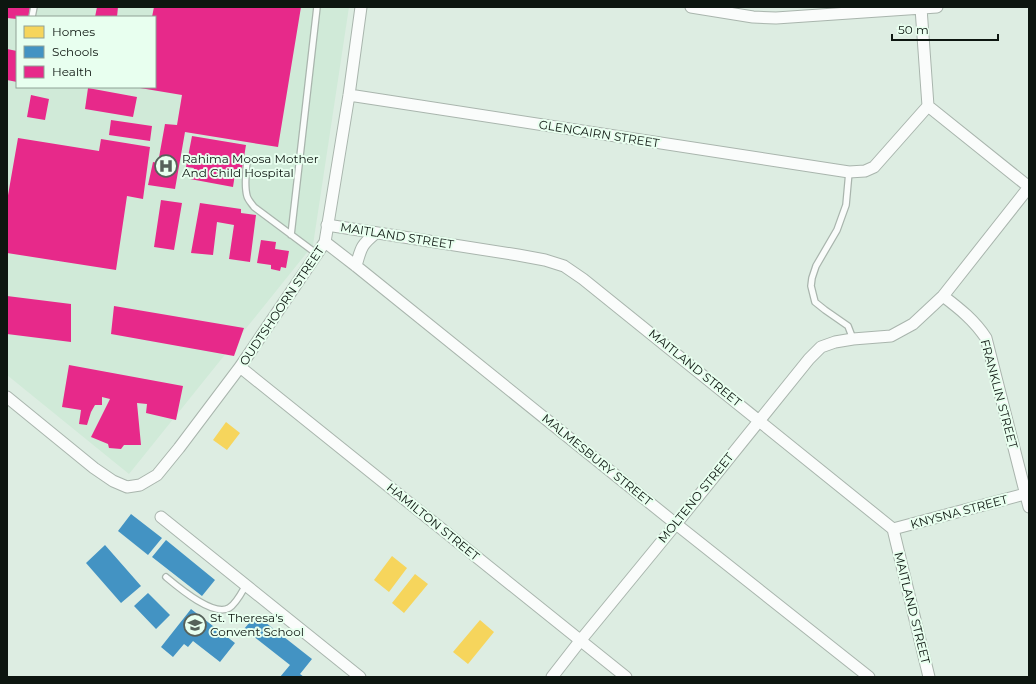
<svg xmlns="http://www.w3.org/2000/svg" width="1036" height="684" font-family="Montserrat,sans-serif">
<rect width="100%" height="100%" fill="#ddede2"/>
<path fill="#d0ead8" fill-rule="evenodd" d="M7 7H349L313 245 129 474 7 375ZM17 17H155V87H17Z"/>
<path fill="#f6d55c" d="M226 422 240 433 227 450 213 440Z
M392 556 407 568 389 592 374 580Z
M415 574 428 584 404 613 392 603Z
M480 620 494 632 468 664 453 652Z"/>
<path fill="#4393c3" d="M131 514 162 538 148 555 118 531Z
M166 540 215 580 202 596 152 557Z
M105 545 141 586 121 603 86 563Z
M148 593 170 615 156 629 134 606Z
M191 609 235 643 220 662 193 641 188 647 184 644 173 657 161 647Z
M256 615 312 659 300 674 304 677H280L290 665 244 629Z"/>
<path fill="#e7298a" d="M7 7H30L29 17H17V19L7 18Z
M97 7H118L117 17H95Z
M154 7H301L278 147 185 132 175 189 148 185 153 162 158 163 165 124 177 125 182 95 140 88V87H155V17H152Z
M7 49 17 51V82L7 80Z
M88 88 137 97 133 117 85 109Z
M31 95 49 99 45 120 27 117Z
M111 120 152 126 150 141 109 135Z
M192 136 246 145 241 175 235 174 233 187 190 179 194 168 186 167Z
M18 138 99 151 101 139 150 147 143 199 127 196 116 270 7 253V201Z
M161 200 182 203 174 250 154 247Z
M200 203 241 209V213L256 215 250 262 229 259 234 225 217 222 213 255 191 253Z
M261 240 276 242 275 249 289 251 286 268 281 267 280 271 271 269V265L257 263Z
M7 296 71 304V342L7 334Z
M114 306 244 328 234 356 111 334Z
M69 365 183 386 176 420 146 413 147 404 137 403 141 445H124L121 449 109 448 108 444 91 437 110 399 102 397V405H95L91 412 87 425 79 424 81 410 62 407Z"/>
<g fill="none" stroke-linecap="round" stroke-linejoin="round">
<g stroke="#a9b5ad" stroke-width="8">
<path id="lane" d="M32 17 34 7
M247 161C246 173 244 185 247 196 248 200 252 204 254 207L317 254
M849 172 846 205 837 230 816 266 812 278 811 286 815 302 825 310 848 326 853 339
M291 235 317 7
M166 577C178 587 213 617 229 608 236 604 242 592 246 585"/>
</g>
<g stroke="#a9b5ad" stroke-width="13">
<path id="street" d="M691 7 753 17 776 18 937 7
M921 8 928 106 1029 187
M349 95 849 172 865 171 874 167 928 106
M327 225 518 255 545 260 564 266 583 279 893 529 929 677
M325 242 356 266 676 524 869 677
M356 266C361 248 361 245 376 233
M943 296C960 309 974 320 986 338L1029 507
M240 367 626 677
M7 397 94 468 113 481 127 487 140 485 157 475 179 448 240 367 325 242 349 95 361 7
M161 517 360 677
M893 529 1025 494
M552 677 580 641 676 524 809 359 821 347 835 342 853 339 891 336 913 324 943 296 1029 187"/>
</g>
<use href="#lane" stroke="#fafcfb" stroke-width="5.5"/>
<use href="#street" stroke="#fafcfb" stroke-width="11"/>
</g>
<defs>
<g id="hospital-ring" transform="scale(1.15)"><circle r="9.5" fill="#e8ffef" stroke="#56615a" stroke-width="1.5"/><path d="M-5-5h3v3.5h4V-5h3V5h-3V1.5h-4V5h-3Z" fill="#56615a"/></g>
<g id="school-ring" transform="scale(1.15)"><circle r="9.5" fill="#e8ffef" stroke="#56615a" stroke-width="1.5"/><path d="M0-5L7-2L0 1L-7-2ZM-4 1L0 2.5L4 1V4Q0 6-4 4Z" fill="#56615a"/></g>
</defs>
<g fill-rule="evenodd">
<use href="#hospital-ring" x="166" y="166"/>
<use href="#school-ring" x="195" y="625"/>
</g>
<g text-anchor="middle" stroke-width="4" stroke-linejoin="round" paint-order="stroke">
<g font-size="12" fill="#0d1610" stroke="#e8ffef">
<text transform="translate(599 134) rotate(9)" y="4">GLENCAIRN STREET</text>
<text transform="translate(397 236) rotate(9)" y="4">MAITLAND STREET</text>
<text transform="translate(282 306) rotate(-56)" y="4">OUDTSHOORN STREET</text>
<text transform="translate(695 368) rotate(39)" y="4">MAITLAND STREET</text>
<text transform="translate(999 394) rotate(75)" y="4">FRANKLIN STREET</text>
<text transform="translate(597 460) rotate(39)" y="4">MALMESBURY STREET</text>
<text transform="translate(696 498) rotate(-51)" y="4">MOLTENO STREET</text>
<text transform="translate(959 512) rotate(-15)" y="4">KNYSNA STREET</text>
<text transform="translate(433 522) rotate(39)" y="4">HAMILTON STREET</text>
<text transform="translate(912 608) rotate(76)" y="4">MAITLAND STREET</text>
</g>
<g font-size="12" fill="#0d1610" stroke="#e8ffef" text-anchor="start">
<text x="182" y="163">Rahima Moosa Mother<tspan x="182" dy="14">And Child Hospital</tspan></text>
<text x="210" y="622">St. Theresa's<tspan x="210" dy="14">Convent School</tspan></text>
</g>
</g>
<rect width="1036" height="684" fill="none" stroke="#0d1610" stroke-width="16"/>
<rect x="16" y="16" width="140" height="72" fill="#e8ffef" stroke="#90a296"/>
<rect x="24" y="26" width="20" height="12" fill="#f6d55c" stroke="#90a296"/>
<text x="52" y="36" font-size="12" fill="#0d1610">Homes</text>
<rect x="24" y="46" width="20" height="12" fill="#4393c3" stroke="#90a296"/>
<text x="52" y="56" font-size="12" fill="#0d1610">Schools</text>
<rect x="24" y="66" width="20" height="12" fill="#e7298a" stroke="#90a296"/>
<text x="52" y="76" font-size="12" fill="#0d1610">Health</text>
<path d="M892 34v6h106v-6" fill="none" stroke="#0d1610" stroke-width="2"/>
<text x="898" y="34" font-size="12" fill="#0d1610" stroke="#e8ffef" stroke-width="3" paint-order="stroke">50 m</text>
</svg>
